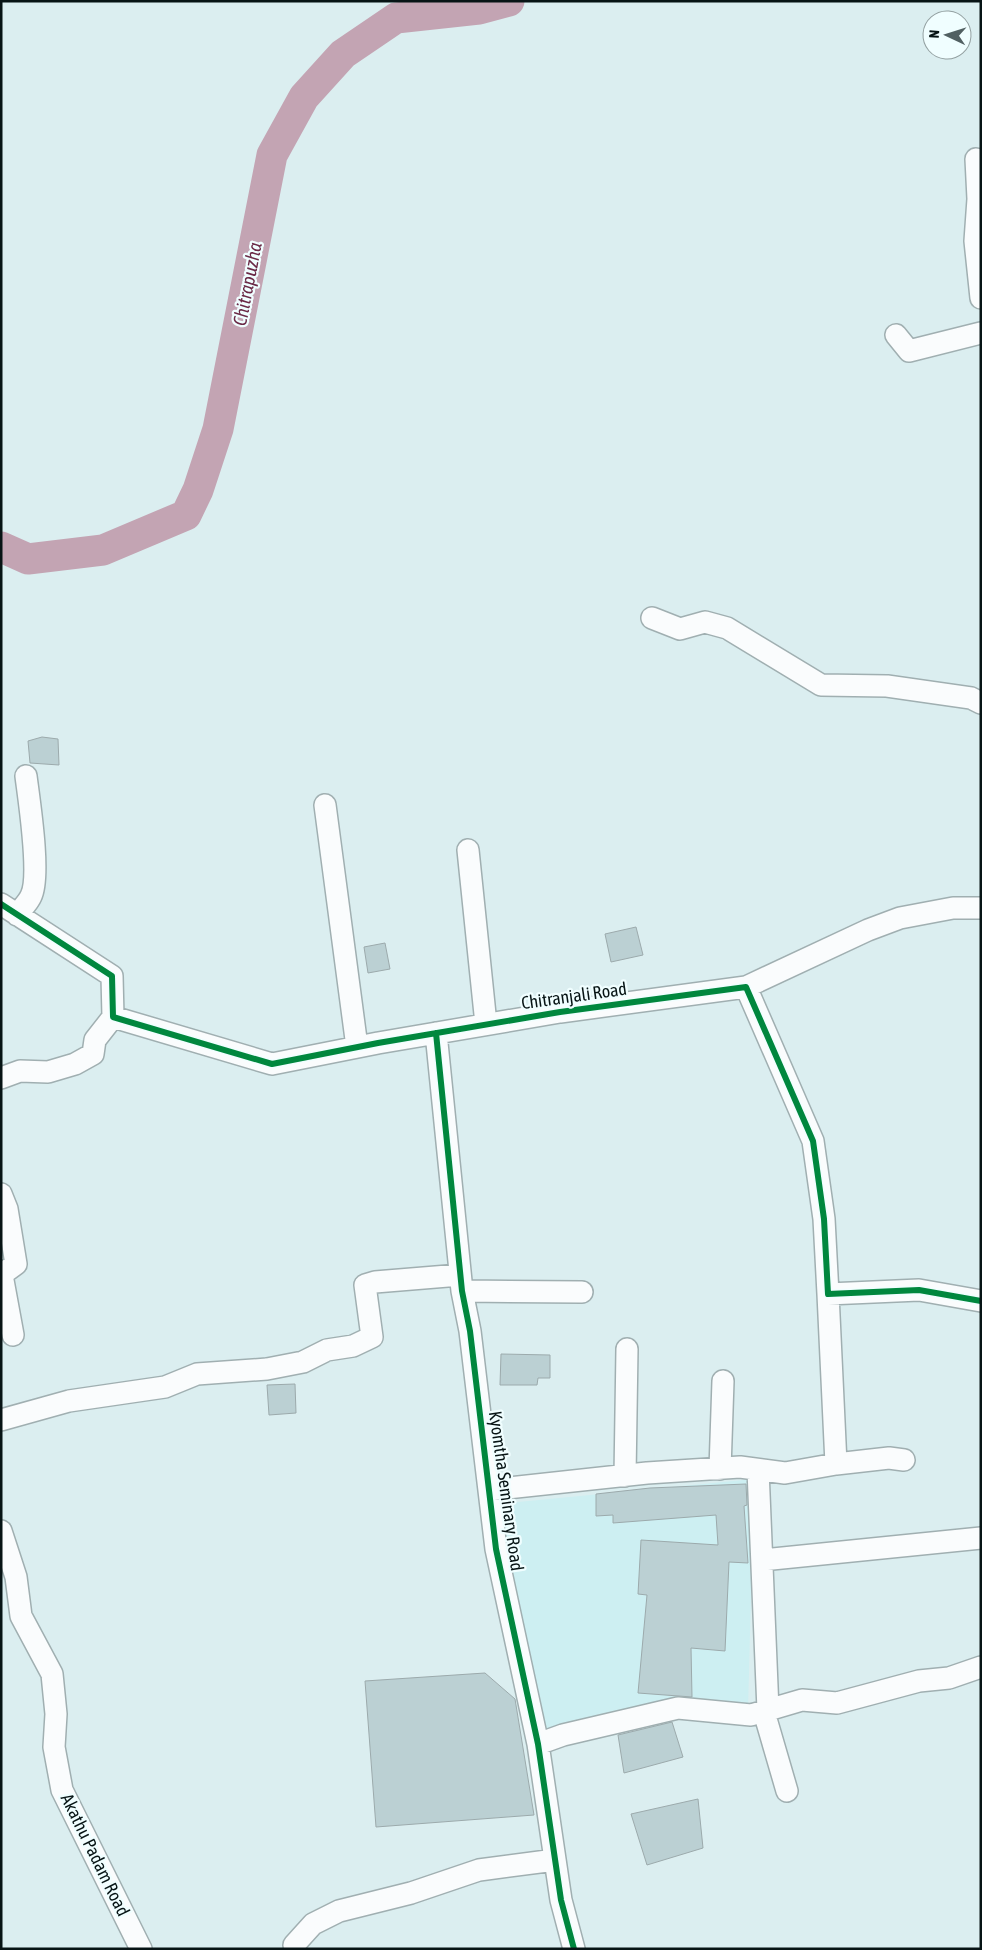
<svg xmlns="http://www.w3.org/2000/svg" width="982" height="1950" font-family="'Asap Condensed',sans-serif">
<rect width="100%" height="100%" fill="#dbeef0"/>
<path fill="#cdeff2" d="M754 1479 748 1711 685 1703 542 1737 499 1504Z"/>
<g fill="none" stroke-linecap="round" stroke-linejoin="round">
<path stroke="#c3a4b3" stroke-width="31" d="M1 547 28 559 103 550 186 515 198 490 218 429 272 155 304 97 343 54 396 18 479 9 509 1"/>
</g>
<path fill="#bbd0d3" stroke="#9caaac" d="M42 737 58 739 59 765 30 763 28 741Z
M636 927 643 955 611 962 605 934Z
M385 943 390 969 368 973 364 947Z
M501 1354 550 1355V1378H538L537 1385H500Z
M295 1384 296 1413 269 1415 267 1385Z
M746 1484 747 1505 744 1506 748 1563 729 1562 725 1651 691 1648 692 1697 638 1693 647 1595 638 1594 641 1540 718 1545 716 1515 613 1523V1515L596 1516V1494L650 1488Z
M485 1673 515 1699 534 1815 376 1827 365 1681Z
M672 1722 683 1757 624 1773 618 1735Z
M698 1799 703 1848 647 1865 631 1814Z"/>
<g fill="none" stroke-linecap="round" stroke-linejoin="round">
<g stroke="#a0afb1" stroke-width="24">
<path id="minor" d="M976 159 978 199 975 241 981 298
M896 335 909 351 981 333
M652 618 680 629 705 622 727 628 821 685 887 686 971 698 981 703
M325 805 357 1047
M468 850 486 1024
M1 904 112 976 113 1017 272 1064 378 1043 560 1012 746 987 813 1141 824 1219 828 1294 919 1290 981 1301
M17 915C21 909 28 903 31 896 41 876 29 800 26 776
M746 987 868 930 900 918 953 908H981
M436 1033 462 1291 470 1331 496 1549 538 1744 561 1900 574 1949
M1 1078 20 1071 48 1072 75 1064 93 1054 95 1040 113 1017
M1 1194 7 1209 16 1264 1 1275
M2 1275 13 1335
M462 1291 582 1292
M1 1420 69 1401 165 1387 197 1374 267 1369 303 1362 327 1350 353 1346 372 1337 365 1285 375 1282 460 1275
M836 1464 889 1458 904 1460
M720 1469 723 1381
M758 1470 768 1710
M625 1476 627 1349
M489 1490 647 1473 740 1467 785 1473 836 1464 828 1294
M1 1531 16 1577 21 1616 52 1674 56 1714 54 1747 62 1790 141 1949
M762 1560 981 1538
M764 1712 787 1791
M538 1744 563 1735 678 1708 751 1715 802 1700 837 1703 919 1681 949 1678 981 1667
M294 1945 313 1924 339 1911 411 1893 479 1870 555 1860"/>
</g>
<use href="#minor" stroke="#fafcfd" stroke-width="21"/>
<g stroke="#f0feff" stroke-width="9">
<path id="cycleway" d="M1 904 112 976 113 1017 272 1064 378 1043 560 1012 746 987 813 1141 824 1219 828 1294 919 1290 981 1301
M436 1033 462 1291 470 1331 496 1549 538 1744 561 1900 574 1949"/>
</g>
<use href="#cycleway" stroke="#00873e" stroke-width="6"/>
</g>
<g text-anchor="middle" stroke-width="4.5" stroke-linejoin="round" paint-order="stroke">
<g font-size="18" fill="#071415" stroke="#f0feff">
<text transform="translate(574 996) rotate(-8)" y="6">Chitranjali Road</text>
<text transform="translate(506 1491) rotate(82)" y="6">Kyomtha Seminary Road</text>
<text transform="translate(95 1855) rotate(64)" y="6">Akathu Padam Road</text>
</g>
<g font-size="19" font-style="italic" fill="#6a2946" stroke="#f0feff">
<text transform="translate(247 284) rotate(-79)" y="7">Chitrapuzha</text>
</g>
</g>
<rect width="982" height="1950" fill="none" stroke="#071415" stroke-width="5"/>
<g transform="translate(947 35) rotate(274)"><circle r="24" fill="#f0feff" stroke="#93a0a1"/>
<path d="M0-4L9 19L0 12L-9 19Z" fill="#516062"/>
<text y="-8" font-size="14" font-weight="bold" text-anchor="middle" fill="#071415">N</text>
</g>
</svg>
